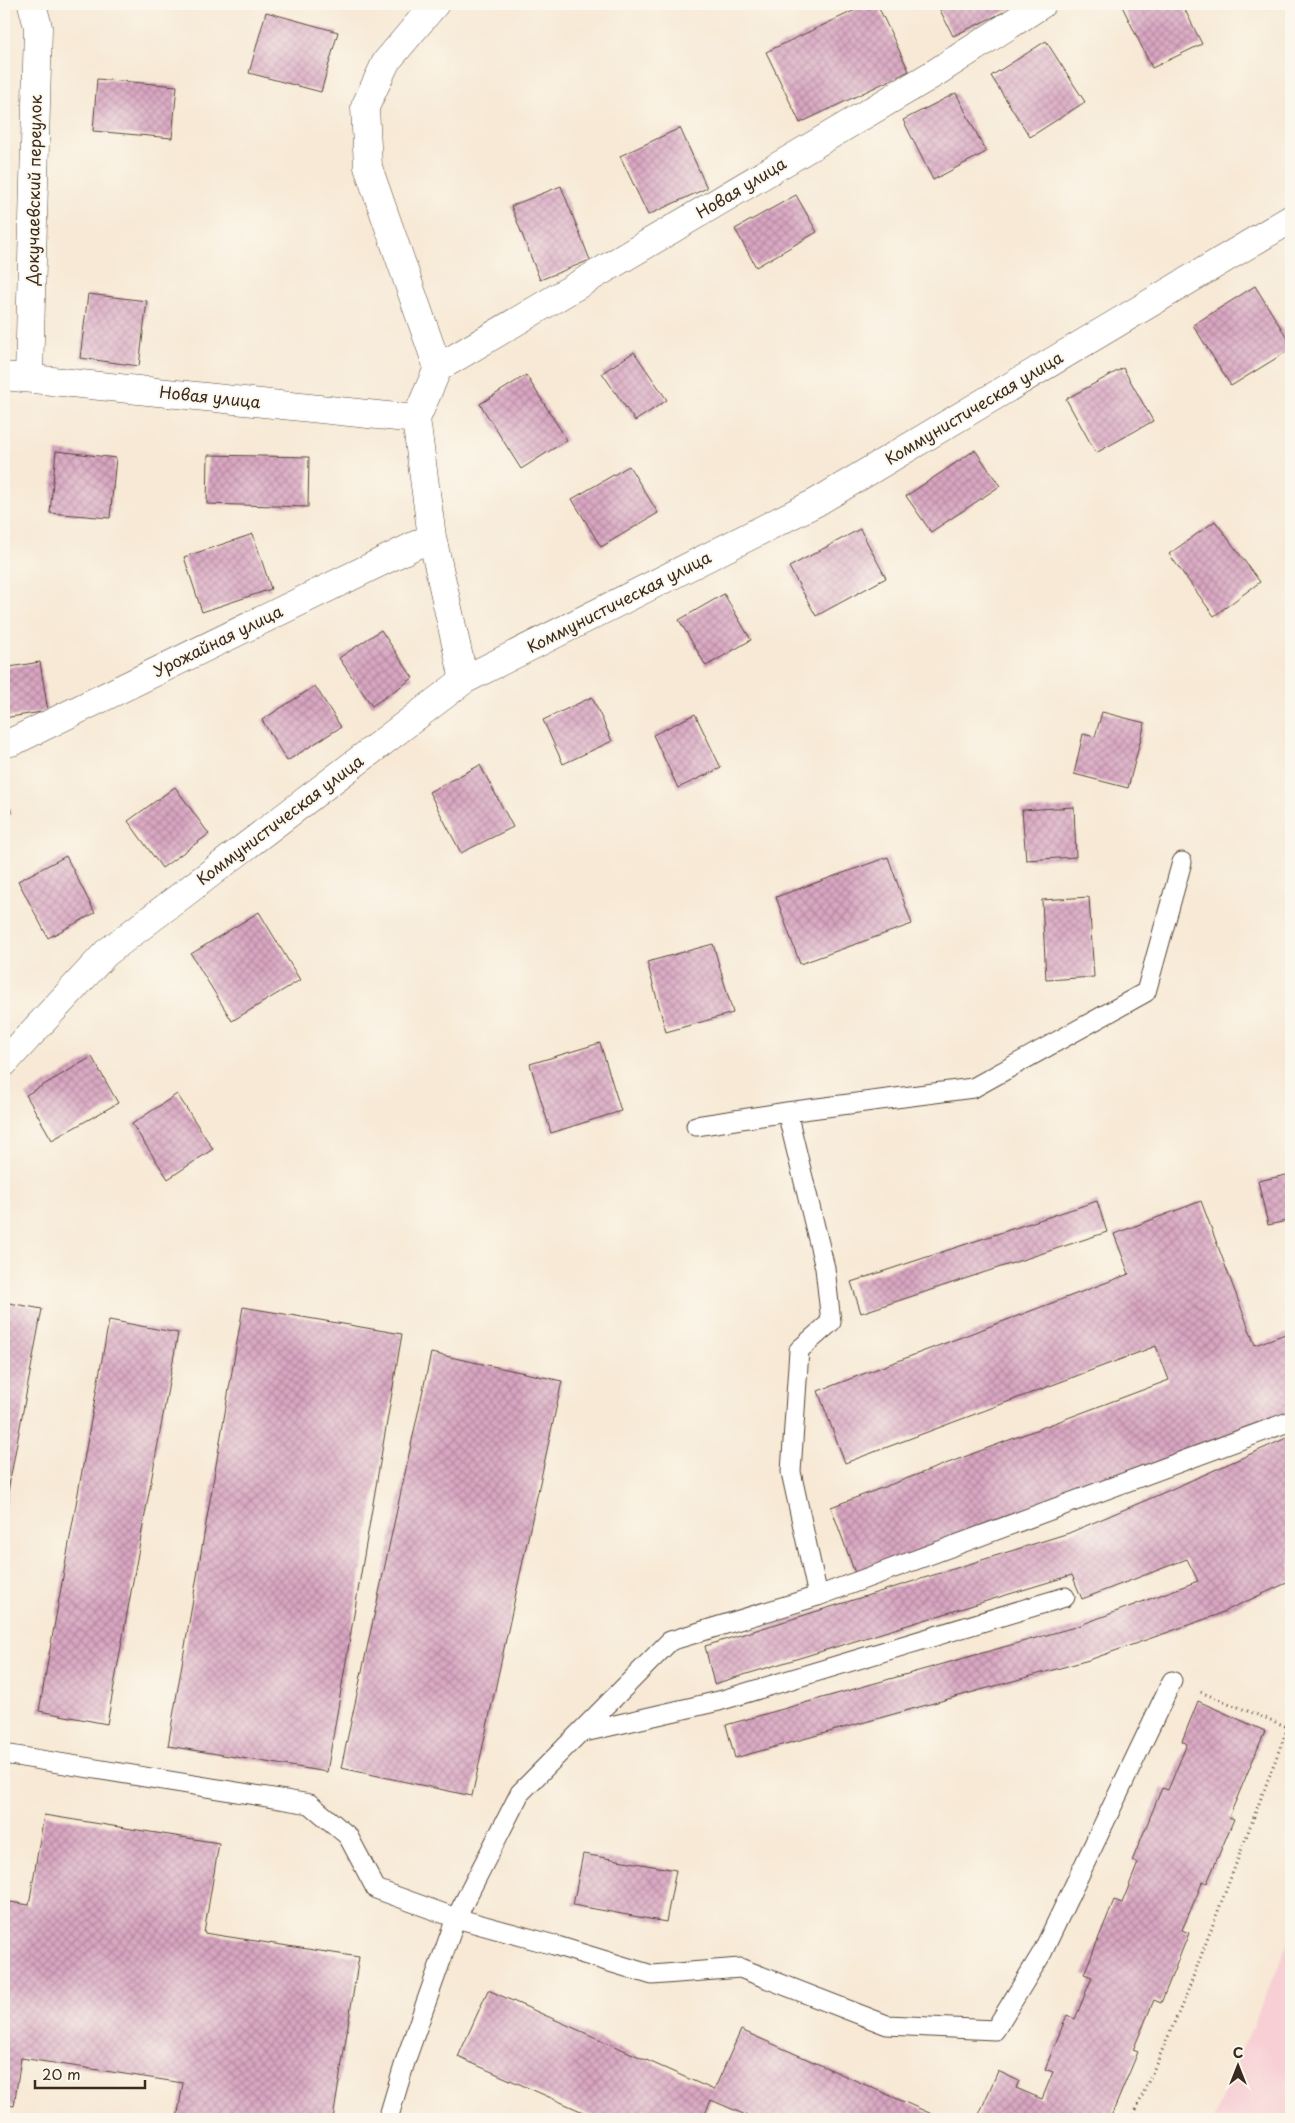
<svg xmlns="http://www.w3.org/2000/svg" width="1295" height="2123" font-family="'Playpen Sans',sans-serif">
<defs>
<pattern id="building-cross-hatch" width="8" height="8" patternUnits="userSpaceOnUse" patternTransform="scale(1.25)"><rect width="8" height="8" fill="#d9a6c2"/><path d="M0 0l8 8M0 8l8-8" fill="none" stroke="#b1879d"/></pattern>
</defs>
<rect width="100%" height="100%" fill="#fbf7ec"/>
<filter id="ink" filterUnits="userSpaceOnUse"><feTurbulence type="fractalNoise" baseFrequency=".02" numOctaves="2"/><feDisplacementMap in="SourceGraphic" scale="10" xChannelSelector="R" yChannelSelector="G"/><feConvolveMatrix kernelMatrix="1 2 1 2 8 2 1 2 1" color-interpolation-filters="sRGB"/></filter>
<filter id="wash" filterUnits="userSpaceOnUse"><feTurbulence type="fractalNoise" baseFrequency=".0096" numOctaves="4" result="noise"/><feDisplacementMap in="SourceGraphic" scale="20" xChannelSelector="R" yChannelSelector="G"/><feGaussianBlur stdDeviation="1.12" result="paint"/><feColorMatrix in="noise" values="0 0 0 0 0 0 0 0 0 0 0 0 0 0 0 0 0 1.4 0 .05"/><feComposite in="paint" operator="in"/></filter>
<g filter="url(#wash)">
<rect width="100%" height="100%" fill="#f7e9d5"/>
<path fill="#f7cfd4" d="M1291 1935V2119H1213Z"/>
<g id="blocks">
<path fill="url(#building-cross-hatch)" d="M868 4H877L909 71 800 123 766 52Z
M937 4H1018L1019 5 953 36Z
M1121 4H1182L1202 44 1152 68Z
M266 12 338 32 321 92 249 73Z
M1046 41 1085 102 1030 137 991 76Z
M97 79 177 86 172 138 93 131Z
M956 93 986 152 933 180 903 120Z
M680 128 707 188 648 215 620 156Z
M561 186 590 260 540 280 511 206Z
M796 195 817 232 756 267 735 229Z
M1255 286 1291 344V349L1231 386 1193 325Z
M88 294 147 301 139 366 80 358Z
M634 352 667 400 635 421 602 373Z
M1123 368 1153 421 1096 453 1066 399Z
M526 375 567 440 521 469 480 404Z
M975 450 1000 486 931 532 906 496Z
M56 451 116 458 110 518 50 513Z
M208 455 309 457 308 507 207 504Z
M629 466 658 513 601 547 572 499Z
M1215 521 1260 582 1214 616 1169 554Z
M860 529 886 578 816 616 789 567Z
M253 534 271 589 202 612 184 557Z
M724 594 751 640 706 666 679 620Z
M381 630 413 678 372 706 339 658Z
M40 662 48 711 4 718V668Z
M315 686 341 727 287 761 262 720Z
M592 697 612 741 563 764 543 720Z
M1102 712 1145 723 1128 788 1074 774 1083 734 1095 737Z
M695 714 721 768 678 788 653 735Z
M480 765 513 827 461 853 429 792Z
M175 787 209 834 162 868 128 821Z
M4 797 12 813 4 817Z
M1074 807 1076 857 1026 860 1022 810Z
M66 856 95 913 48 938 18 881Z
M888 857 912 924 800 964 776 897Z
M1089 897 1094 977 1046 980 1042 900Z
M259 912 300 980 232 1021 191 954Z
M713 944 733 1013 666 1032 647 962Z
M600 1043 621 1111 551 1133 530 1064Z
M92 1057 118 1103 52 1140 26 1095Z
M177 1094 213 1149 168 1179 132 1124Z
M1291 1174V1220L1268 1225 1258 1181Z
M1097 1201 1107 1232 861 1313 851 1282Z
M1201 1201 1255 1345 1291 1332V1413L856 1576 831 1507 1169 1380 1156 1346 845 1463 818 1391 1129 1274 1114 1234Z
M4 1302 42 1309 5 1507H4Z
M243 1307 402 1334 327 1772 168 1746Z
M109 1320 178 1333 107 1724 39 1711Z
M431 1353 562 1381 472 1796 341 1768Z
M1291 1436V1581L1214 1616 1089 1660 735 1758 726 1725 1075 1627 1198 1581 1187 1559 1082 1599 1072 1575 714 1684 705 1646 1069 1533 1156 1496Z
M1198 1701 1265 1731 1229 1817 1234 1819 1207 1883 1203 1881 1182 1930 1189 1933 1161 2003 1154 2000 1133 2050 1138 2052 1110 2119H977L998 2071 1019 2081 1016 2088 1042 2099 1053 2072 1045 2069 1067 2015 1075 2019 1092 1977 1084 1974 1114 1900 1122 1903 1138 1863 1132 1861 1162 1788 1168 1790 1187 1744 1182 1741Z
M44 1815 219 1843 204 1933 359 1957 333 2119H177L183 2083 21 2058 14 2106 4 2104V1901L29 1905Z
M583 1854 676 1870 666 1922 573 1905Z
M488 1990 714 2090 741 2030 943 2119H755L711 2100 703 2119H599L458 2057Z"/>
</g>
</g>
<g filter="url(#ink)">
<use href="#blocks" fill-opacity="0" stroke="#574739" stroke-width="1"/>
<g fill="none" stroke-linecap="round" stroke-linejoin="round">
<g stroke="#574739" stroke-width="21">
<path id="lane" d="M787 1112 825 1268 831 1322 799 1350 791 1472 818 1596
M696 1126 787 1112 973 1088 1146 992 1182 862
M580 1733 719 1701 1065 1597
M4 1754 310 1804 348 1836 376 1889 456 1918 520 1793 670 1641 818 1596 1291 1421
M388 2119 406 2059 456 1918 554 1945 652 1975 740 1968 887 2025 995 2030 1042 1953 1172 1681"/>
</g>
<g stroke="#574739" stroke-width="29">
<path id="street" d="M435 4 386 62 365 107 368 167 438 368 416 419 432 537 464 680
M438 368 935 73 1042 4
M4 376 416 419
M29 377 38 27 32 4
M4 742H12L432 537
M4 1063 106 953 464 680 817 502 1291 219"/>
</g>
<path stroke="#574739" stroke-width="3" stroke-dasharray="1 4" stroke-linecap="butt" d="M1132 2119 1185 1998 1288 1727 1198 1691"/>
<use href="#lane" stroke="#fff" stroke-width="19"/>
<use href="#street" stroke="#fff" stroke-width="28"/>
</g>
</g>
<g text-anchor="middle" stroke-width="4" stroke-linejoin="round" paint-order="stroke">
<g font-size="16" fill="#3b2a1e" stroke="#fbf7ec">
<text transform="translate(741 188) rotate(-31)" y="6">Новая улица</text>
<text transform="translate(34 190) rotate(-89)" y="6">Докучаевский переулок</text>
<text transform="translate(210 397) rotate(6)" y="6">Новая улица</text>
<text transform="translate(974 408) rotate(-31)" y="6">Коммунистическая улица</text>
<text transform="translate(619 602) rotate(-27)" y="6">Коммунистическая улица</text>
<text transform="translate(218 641) rotate(-26)" y="6">Урожайная улица</text>
<text transform="translate(280 820) rotate(-37)" y="6">Коммунистическая улица</text>
</g>
</g>
<rect width="1295" height="2123" fill="none" stroke="#fbf7ec" stroke-width="20"/>
<g transform="translate(1238 2066)" stroke="#fbf7ec" stroke-width="4" paint-order="stroke">
<path d="M0-4L9 19L0 12L-9 19Z" fill="#3b2a1e"/>
<text y="-8" font-size="14" font-weight="bold" text-anchor="middle" fill="#3b2a1e">С</text>
</g>
<path d="M35 2080v8h110v-8" fill="none" stroke="#3b2a1e" stroke-width="2.5"/>
<text x="42" y="2080" font-size="15" fill="#3b2a1e" stroke="#fbf7ec" stroke-width="4" paint-order="stroke">20 m</text>
</svg>
